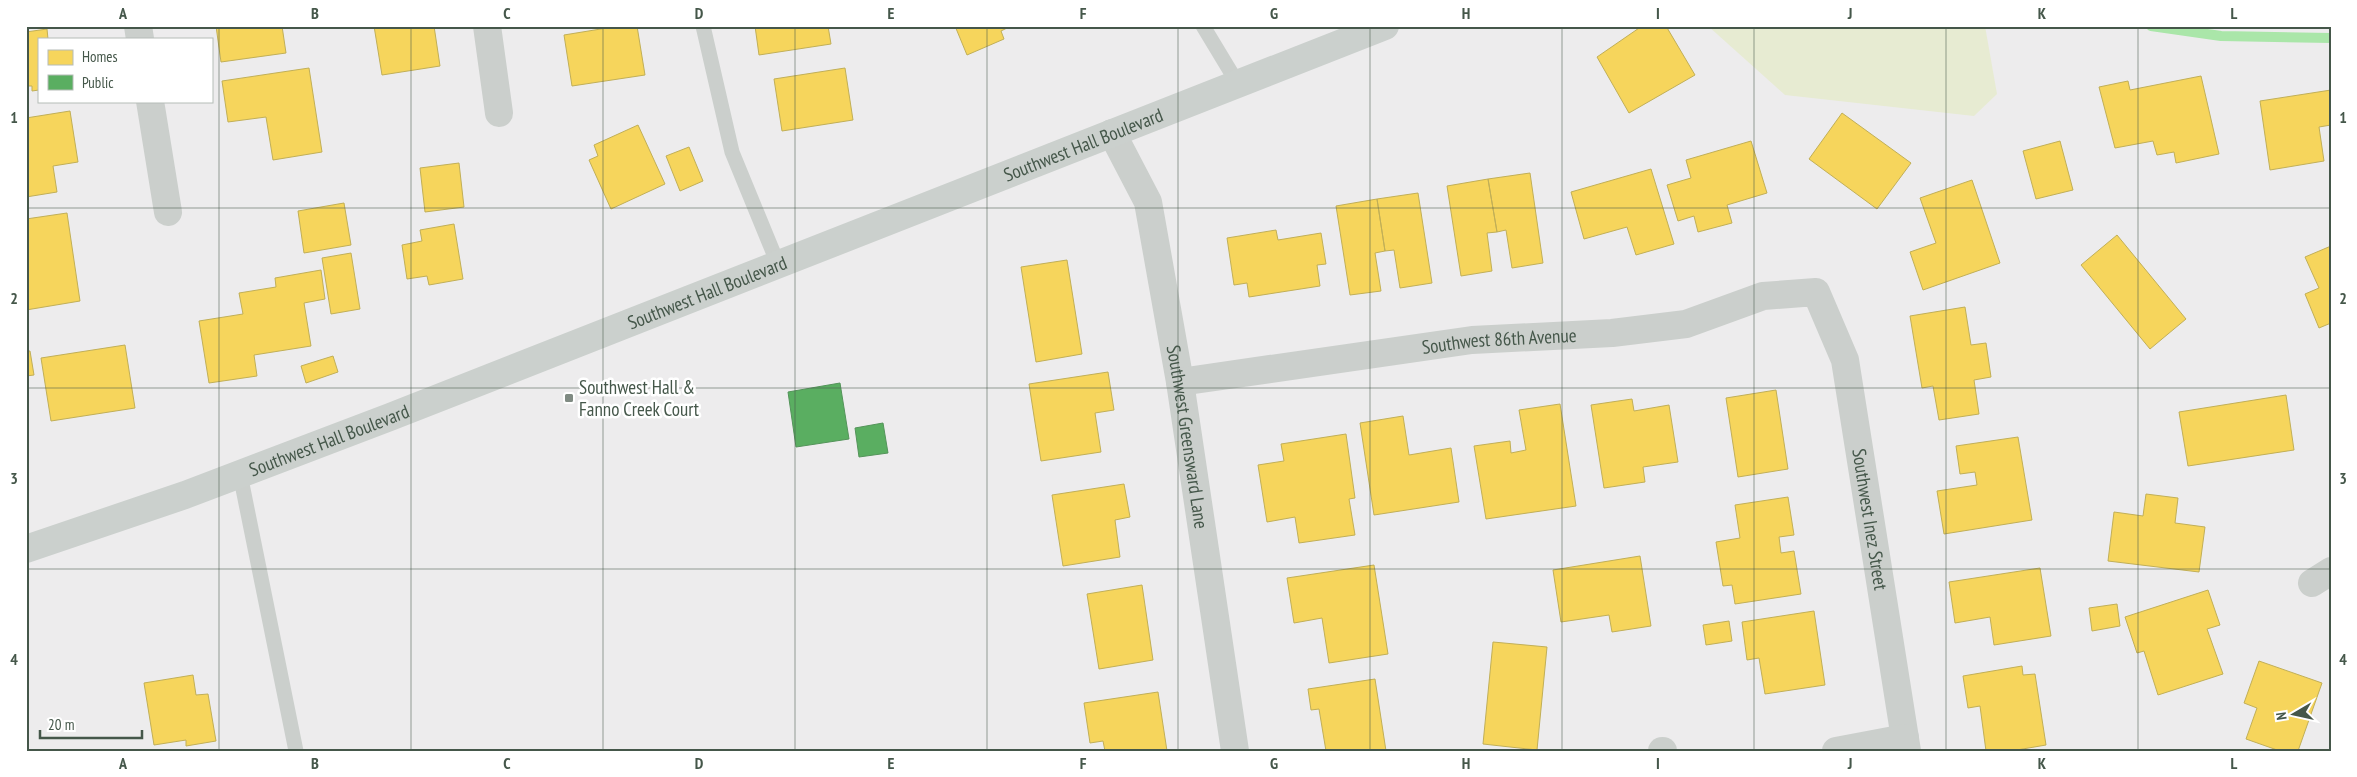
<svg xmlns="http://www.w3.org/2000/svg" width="2357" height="777" font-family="'PT Sans Narrow',sans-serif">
<rect width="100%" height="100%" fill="#edeced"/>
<path fill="#e7ebd2" d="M1708 26H1985L1997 94 1974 116 1785 95Z"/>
<path fill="#f6d55c" stroke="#c1af57" d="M216 26H282L286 53 221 62Z
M374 26H434L440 66 382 75Z
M619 26H637L645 75 572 86 564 35Z
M755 26H828L831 44 759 55Z
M955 26H1011L1001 31 1004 39 967 55Z
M1642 26H1666L1695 75 1629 113 1597 57Z
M47 29 48 39H39V90L32 91V86H26V32Z
M309 68 322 152 273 160 266 117 228 122 222 81Z
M845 68 853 120 782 131 774 79Z
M2201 76 2219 154 2176 163 2174 152 2157 155 2153 141 2115 148 2099 87 2128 81 2130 90Z
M2331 90V125L2319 127 2324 161 2270 170 2260 101Z
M70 111 78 162 53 166 57 192 26 197V118Z
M1842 113 1911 163 1877 209 1809 159Z
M638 125 665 184 611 209 589 160 598 156 594 145Z
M1751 141 1767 193 1727 205 1732 223 1698 232 1694 216 1678 221 1667 185 1691 178 1686 160Z
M2060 141 2073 190 2036 199 2023 151Z
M689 147 703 181 680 191 666 156Z
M459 163 464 207 425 212 420 168Z
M1651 169 1674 244 1636 255 1627 227 1584 239 1571 192Z
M1530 173 1543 263 1512 268 1506 230 1497 232 1488 179Z
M1488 179 1497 232 1487 233 1492 271 1461 276 1447 186Z
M1972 180 2000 263 1923 290 1910 252 1936 243 1920 198Z
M1418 193 1432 283 1400 288 1394 250 1385 251 1377 199Z
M1377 199 1385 251 1375 253 1381 291 1350 295 1336 206Z
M344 203 351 245 304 253 298 211Z
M67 213 80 301 26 310V219Z
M454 224 463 279 429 285 427 276 407 279 402 245 422 241 420 230Z
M1276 230 1278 240 1321 233 1326 264 1317 265 1320 286 1249 297 1247 283 1234 285 1227 238Z
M2117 235 2186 319 2150 349 2081 265Z
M2331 246V323L2319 328 2305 294 2319 288 2305 257Z
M351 253 360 309 331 314 322 258Z
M1067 260 1082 354 1036 362 1021 267Z
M321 270 325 299 304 303 311 346 254 355 257 376 209 383 199 321 243 314 239 293 276 287 275 278Z
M1965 307 1971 345 1986 343 1991 377 1974 380 1979 414 1939 420 1933 386 1922 388 1910 316Z
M125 345 135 408 51 421 41 358Z
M26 351H30L34 375 26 376Z
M333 356 338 372 306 383 301 366Z
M1108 372 1114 410 1095 413 1101 452 1041 461 1029 384Z
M1776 390 1788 469 1738 477 1726 398Z
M2286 395 2294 450 2188 466 2179 412Z
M1632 399 1634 411 1669 405 1678 462 1643 467 1645 482 1604 488 1591 405Z
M1560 404 1576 506 1486 519 1474 446 1510 441 1511 453 1526 450 1519 410Z
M1403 416 1409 455 1451 448 1459 502 1374 515 1360 423Z
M1346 434 1355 498 1349 499 1355 535 1299 543 1295 517 1267 522 1258 465 1284 461 1281 444Z
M2018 437 2032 520 1944 534 1937 491 1977 485 1975 472 1960 474 1956 446Z
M1124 484 1130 517 1115 520 1120 557 1063 566 1052 495Z
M2146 494 2178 498 2175 523 2205 527 2199 572 2108 561 2114 512 2143 516Z
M1788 497 1794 535 1779 537 1781 553 1794 551 1801 594 1735 604 1732 585 1723 586 1716 542 1740 538 1735 505Z
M1640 556 1651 626 1612 632 1609 615 1561 622 1553 570Z
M1374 565 1388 654 1329 663 1322 618 1294 623 1287 578Z
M2040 568 2051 636 1994 645 1990 617 1955 623 1949 582Z
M1142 585 1153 660 1099 669 1087 594Z
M2208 590 2220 625 2207 629 2223 674 2158 695 2144 651 2137 653 2125 617Z
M2117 604 2120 626 2092 631 2089 608Z
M1814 611 1825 685 1765 694 1759 658 1747 660 1742 622Z
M1729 621 1732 641 1706 645 1703 625Z
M1493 642 1547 647 1537 750 1483 744Z
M2259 661 2322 683 2298 751H2280L2246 739 2257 708 2244 703Z
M2022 666 2023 675 2035 674 2046 745 2011 751H1986L1980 706 1968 708 1963 676Z
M193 675 196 695 208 694 216 741 186 746V740L154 745 144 683Z
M1375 679 1386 751H1326L1319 709 1311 710 1308 689Z
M1158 692 1167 751H1105L1103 741 1090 743 1084 703Z"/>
<path fill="#5aae61" stroke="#54945a" d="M840 383 849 439 796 447 788 392Z
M883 423 888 453 859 457 855 428Z"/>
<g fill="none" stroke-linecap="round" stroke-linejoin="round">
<path stroke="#aae6a9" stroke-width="10" d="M2151 26 2221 36 2331 38"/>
<path stroke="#cbcfcc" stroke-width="15" d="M703 26 732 152 778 264
M1203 26 1238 84
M240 474 296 751"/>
<g stroke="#cbcfcc" stroke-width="28">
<path d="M138 26 140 39"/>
<path d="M487 26 499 113"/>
<path d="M150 101 168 212"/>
<path id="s1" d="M1112 133 1148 202 1180 382 1235 751"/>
<path id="s2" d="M1180 382 1472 340 1612 333 1686 324 1763 296 1816 292 1845 360 1907 751"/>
<path d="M2312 583 2331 571"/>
<path d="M1662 751H1663"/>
<path d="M1836 751 1905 738"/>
</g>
<path stroke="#cbd0cd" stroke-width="28" id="s3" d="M26 549 185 495 390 417 1385 26"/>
</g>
<path fill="none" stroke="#45574a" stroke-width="1" stroke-opacity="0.55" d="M219 26V751M411 26V751M603 26V751M795 26V751M987 26V751M1178 26V751M1370 26V751M1562 26V751M1754 26V751M1946 26V751M2138 26V751M26 208H2331M26 388H2331M26 569H2331"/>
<rect fill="#808b83" stroke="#fff" stroke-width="2" x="564" y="393" width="10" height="10" rx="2.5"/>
<g text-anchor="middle" stroke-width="5" stroke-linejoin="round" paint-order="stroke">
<g font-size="19" fill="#45574a" stroke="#fff">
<text dy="7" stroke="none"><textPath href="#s3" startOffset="1132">Southwest Hall Boulevard</textPath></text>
<text dy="7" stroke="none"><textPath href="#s3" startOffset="728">Southwest Hall Boulevard</textPath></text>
<text dy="7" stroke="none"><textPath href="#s2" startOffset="322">Southwest 86th Avenue</textPath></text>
<text dy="7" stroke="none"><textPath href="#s1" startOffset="316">Southwest Greensward Lane</textPath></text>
<text dy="7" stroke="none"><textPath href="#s3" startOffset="322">Southwest Hall Boulevard</textPath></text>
<text dy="7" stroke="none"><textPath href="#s2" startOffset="880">Southwest Inez Street</textPath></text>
</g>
<g font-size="19" fill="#45574a" stroke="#fff" text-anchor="start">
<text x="579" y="394">Southwest Hall &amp;<tspan x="579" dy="22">Fanno Creek Court</tspan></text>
</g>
</g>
<rect width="2357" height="777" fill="none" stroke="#ffffff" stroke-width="55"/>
<rect x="38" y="38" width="175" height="65" fill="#ffffff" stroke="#b5bcb7"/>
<rect x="48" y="50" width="25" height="15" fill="#f6d55c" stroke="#b5bcb7"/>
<text x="82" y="62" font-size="15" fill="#45574a">Homes</text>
<rect x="48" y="75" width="25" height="15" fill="#5aae61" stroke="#b5bcb7"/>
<text x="82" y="88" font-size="15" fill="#45574a">Public</text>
<g transform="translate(2294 714) rotate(261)" stroke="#ffffff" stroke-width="4" paint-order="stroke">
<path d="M0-4L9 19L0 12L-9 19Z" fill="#45574a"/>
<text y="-8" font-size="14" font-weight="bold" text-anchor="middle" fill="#45574a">N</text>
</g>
<path d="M40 730v8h102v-8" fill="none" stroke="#45574a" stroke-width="2.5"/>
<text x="48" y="730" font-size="15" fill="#45574a" stroke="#ffffff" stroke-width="4" paint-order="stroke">20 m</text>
<rect x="28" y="28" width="2302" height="722" fill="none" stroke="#45574a" stroke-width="2"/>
<g font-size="16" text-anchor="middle" font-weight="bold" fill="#45574a">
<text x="123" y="19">A</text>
<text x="315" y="19">B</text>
<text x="507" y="19">C</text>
<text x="699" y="19">D</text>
<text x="891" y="19">E</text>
<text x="1083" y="19">F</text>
<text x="1274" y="19">G</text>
<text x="1466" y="19">H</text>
<text x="1658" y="19">I</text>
<text x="1850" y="19">J</text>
<text x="2042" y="19">K</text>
<text x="2234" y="19">L</text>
<text x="14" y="123">1</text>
<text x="2343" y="123">1</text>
<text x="14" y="304">2</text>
<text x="2343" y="304">2</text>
<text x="14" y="484">3</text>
<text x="2343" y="484">3</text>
<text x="14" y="665">4</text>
<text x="2343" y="665">4</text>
<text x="123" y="769">A</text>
<text x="315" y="769">B</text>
<text x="507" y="769">C</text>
<text x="699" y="769">D</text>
<text x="891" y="769">E</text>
<text x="1083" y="769">F</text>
<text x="1274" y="769">G</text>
<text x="1466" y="769">H</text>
<text x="1658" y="769">I</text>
<text x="1850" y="769">J</text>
<text x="2042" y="769">K</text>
<text x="2234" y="769">L</text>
</g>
</svg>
